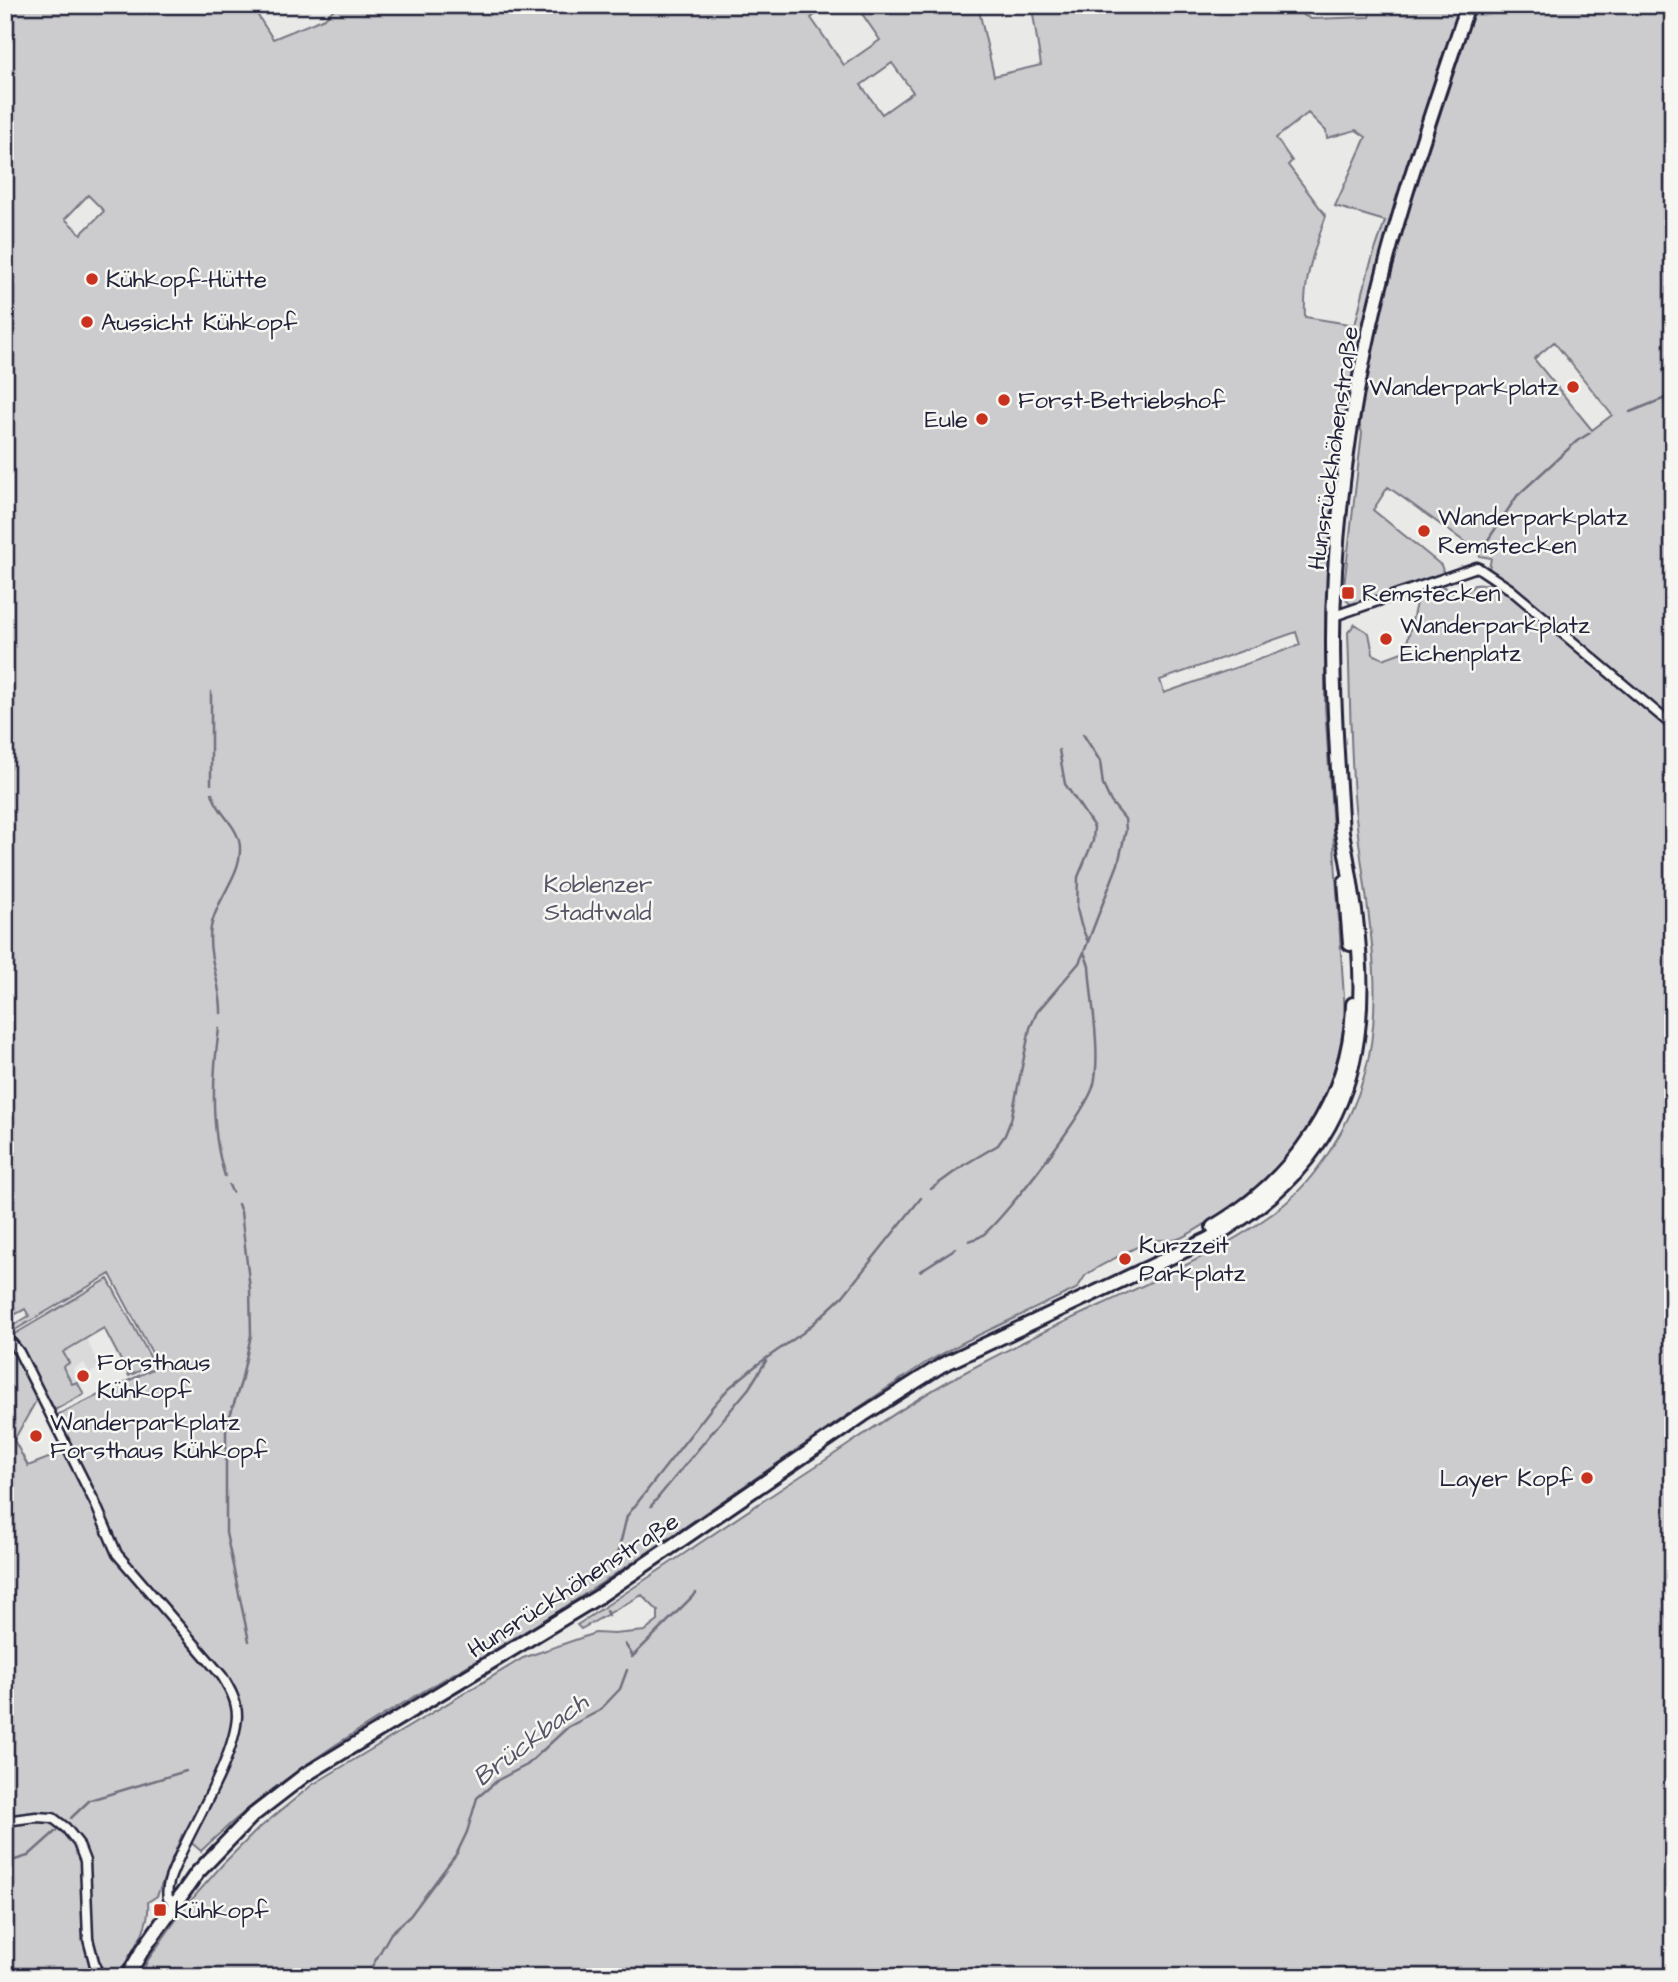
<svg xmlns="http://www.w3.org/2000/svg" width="1678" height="1982" font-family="'Architects Daughter',sans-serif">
<rect width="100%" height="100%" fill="#e9e9e7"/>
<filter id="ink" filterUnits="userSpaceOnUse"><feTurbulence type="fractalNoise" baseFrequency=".0143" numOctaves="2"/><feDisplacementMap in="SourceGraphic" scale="14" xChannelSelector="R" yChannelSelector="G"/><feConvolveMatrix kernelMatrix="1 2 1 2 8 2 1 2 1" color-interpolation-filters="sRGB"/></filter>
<g filter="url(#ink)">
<path fill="#dadada" d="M86 1338 100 1368 90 1373 84 1363 73 1369 77 1382 72 1385 63 1367 62 1352Z"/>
<path fill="#ccccce" stroke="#777784" stroke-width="2" fill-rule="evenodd" d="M5 5H251L273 39 325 18 338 5H362L370 10 380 5H828L811 18 844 65 880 40 856 5H980L978 6 994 76 1041 65 1033 14 1019 5H1055L1056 8 1059 5H1284L1311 19 1370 17 1368 5H1461L1390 222 1364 327 1329 571 1325 615V707L1345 1013C1337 1103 1289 1176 1210 1221 1200 1227 1189 1235 1178 1239 1170 1242 1160 1238 1151 1241 1143 1243 1089 1271 1085 1276 1082 1280 1080 1285 1076 1289L966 1341 927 1362C807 1440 691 1526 571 1603 446 1684 308 1745 201 1851L182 1835 157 1896 148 1902C151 1929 130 1954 118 1977H104L101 1964 90 1966 93 1977H5V1330L29 1316 25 1309 5 1320ZM892 63 913 92 882 114 861 85ZM1308 113 1326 131 1327 138 1356 130 1366 137 1335 206 1385 221 1369 268 1355 325 1305 317C1303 281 1314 249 1326 216L1288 165 1292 161 1276 138ZM88 195 104 211 81 234 65 219ZM1296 632 1300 645 1164 693 1160 680ZM110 1274 159 1366 55 1416 10 1333ZM37 1399 64 1452 28 1466 14 1440Z
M1476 5H1673V1977H140L148 1960 185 1907 223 1864 257 1830 312 1785 523 1658 595 1633 614 1634 645 1631 658 1621V1611L642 1595 581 1629 577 1625C661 1570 743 1513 827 1459 869 1431 910 1402 954 1378 1002 1352 1052 1327 1101 1305 1159 1278 1220 1252 1272 1214 1316 1182 1351 1125 1365 1073 1389 983 1361 887 1354 796 1350 741 1350 686 1348 632L1355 624 1369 633 1373 654 1383 659 1402 652 1407 643 1418 594 1444 587 1461 598 1474 585 1488 584 1496 575 1489 569 1491 558 1480 556 1476 550 1388 487 1373 510 1441 565 1444 574 1433 580 1356 606 1349 603 1343 594 1362 433 1359 423 1370 354 1390 274 1405 221ZM1554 342 1612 415 1592 430 1534 359Z
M108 1279 154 1364 129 1376 104 1328 63 1352 69 1363 63 1367 72 1384 77 1382 84 1394 55 1410 13 1335Z"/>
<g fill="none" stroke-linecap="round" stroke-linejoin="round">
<path stroke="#71717f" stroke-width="2.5" d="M1663 370 1673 368
M1630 412 1673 395
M1480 552 1517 496 1577 441 1590 433
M211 692V784
M1059 750 1065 784 1094 827 1093 841 1078 877 1077 909 1081 925 1088 942
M212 793C217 814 241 827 240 850 240 876 216 900 211 927 206 956 222 984 221 1013
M219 1029C212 1078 210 1129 225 1176
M229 1185 232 1192
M931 1189 964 1165 998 1145 1005 1135 1011 1120 1030 1028 1037 1012 1079 963 1084 952 1118 864 1126 830 1125 819 1111 802 1103 785 1100 761 1083 734
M238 1204 241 1212 250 1289 251 1335 241 1382 226 1428V1533L249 1641
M969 1241C974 1239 979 1238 983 1235 1006 1216 1088 1110 1094 1084 1101 1051 1091 1001 1089 966L1084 952
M920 1271 956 1248
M651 1506 749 1388 766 1361
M618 1553 627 1516 713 1406 729 1388 758 1364 804 1332 843 1296 921 1198
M606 1611 609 1616
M625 1644 633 1656
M632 1657 696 1593
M71 1818 90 1800 186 1771
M5 1863 28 1856 56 1831
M366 1977 391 1933 410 1916 457 1853 467 1832 477 1798 498 1780 527 1765 568 1727 599 1711 620 1689 627 1670"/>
<g stroke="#22223b" stroke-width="13">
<path id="minor" d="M1334 616 1477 567 1510 589 1673 726
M5 1335 19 1352 95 1503 117 1554 222 1676C230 1689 237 1701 237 1716 235 1756 196 1819 179 1857 174 1869 165 1885 168 1898L175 1903
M5 1821 36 1817 53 1818 66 1828 78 1843 85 1861 88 1939 98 1977"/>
</g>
<g stroke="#22223b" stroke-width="18">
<path id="primary" d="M1342 833C1338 769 1333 705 1333 641 1333 545 1345 446 1365 351 1389 233 1430 119 1468 5
M1345 882 1350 944
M1213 1227C1293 1180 1351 1100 1353 1004
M127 1977 142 1951 197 1873 252 1816 305 1775 598 1597 863 1415 942 1365 1207 1240C1383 1142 1375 1002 1341 827"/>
</g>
<use href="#minor" stroke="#f6f6f2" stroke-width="8"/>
<use href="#primary" stroke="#f6f6f2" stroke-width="12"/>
</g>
</g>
<g fill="#c8321e" stroke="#f6f6f2" stroke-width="2.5">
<circle cx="92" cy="279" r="7"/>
<circle cx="87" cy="322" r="7"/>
<circle cx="1573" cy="387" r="7"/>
<circle cx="1004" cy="400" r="7"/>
<circle cx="982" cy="419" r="7"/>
<circle cx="1424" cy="531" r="7"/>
<rect x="1341" y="586" width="14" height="14" rx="3.5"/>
<circle cx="1386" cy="639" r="7"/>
<circle cx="1125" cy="1259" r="7"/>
<circle cx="83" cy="1376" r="7"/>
<circle cx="36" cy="1436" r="7"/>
<circle cx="1587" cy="1478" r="7"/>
<rect x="153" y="1903" width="14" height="14" rx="3.5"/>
</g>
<g text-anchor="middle" stroke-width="5" stroke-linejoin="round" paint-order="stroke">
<g font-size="24" fill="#22223b" stroke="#f6f6f2" text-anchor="start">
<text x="106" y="287">Kühkopf-Hütte</text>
<text x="101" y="330">Aussicht Kühkopf</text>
<text x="1559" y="395" text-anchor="end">Wanderparkplatz</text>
<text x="1018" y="408">Forst-Betriebshof</text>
<text x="968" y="427" text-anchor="end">Eule</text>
<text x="1438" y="525">Wanderparkplatz<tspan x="1438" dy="28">Remstecken</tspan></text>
<text x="1362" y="601">Remstecken</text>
<text x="1400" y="633">Wanderparkplatz<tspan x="1400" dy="28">Eichenplatz</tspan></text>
<text x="1139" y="1253">Kurzzeit<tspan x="1139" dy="28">Parkplatz</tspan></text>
<text x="97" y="1370">Forsthaus<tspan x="97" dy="28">Kühkopf</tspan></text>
<text x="50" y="1430">Wanderparkplatz<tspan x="50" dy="28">Forsthaus Kühkopf</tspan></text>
<text x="1573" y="1486" text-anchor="end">Layer Kopf</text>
<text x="174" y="1918">Kühkopf</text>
</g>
<g font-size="24" fill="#22223b" stroke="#f6f6f2">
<text transform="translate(1333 448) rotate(-82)" y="8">Hunsrückhöhenstraße</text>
<text transform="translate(573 1585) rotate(-33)" y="8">Hunsrückhöhenstraße</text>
</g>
<g font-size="24" fill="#555567" stroke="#f6f6f2">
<text x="598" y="892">Koblenzer<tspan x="598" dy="28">Stadtwald</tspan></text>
</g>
<g font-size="26" font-style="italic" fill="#565668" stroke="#f6f6f2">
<text transform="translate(530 1739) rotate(-37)" y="9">Brückbach</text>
</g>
</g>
<rect width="1678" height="1982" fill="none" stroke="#f6f6f2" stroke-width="28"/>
<rect x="14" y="14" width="1650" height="1954" fill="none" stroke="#22223b" stroke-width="2.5" filter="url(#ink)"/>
</svg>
